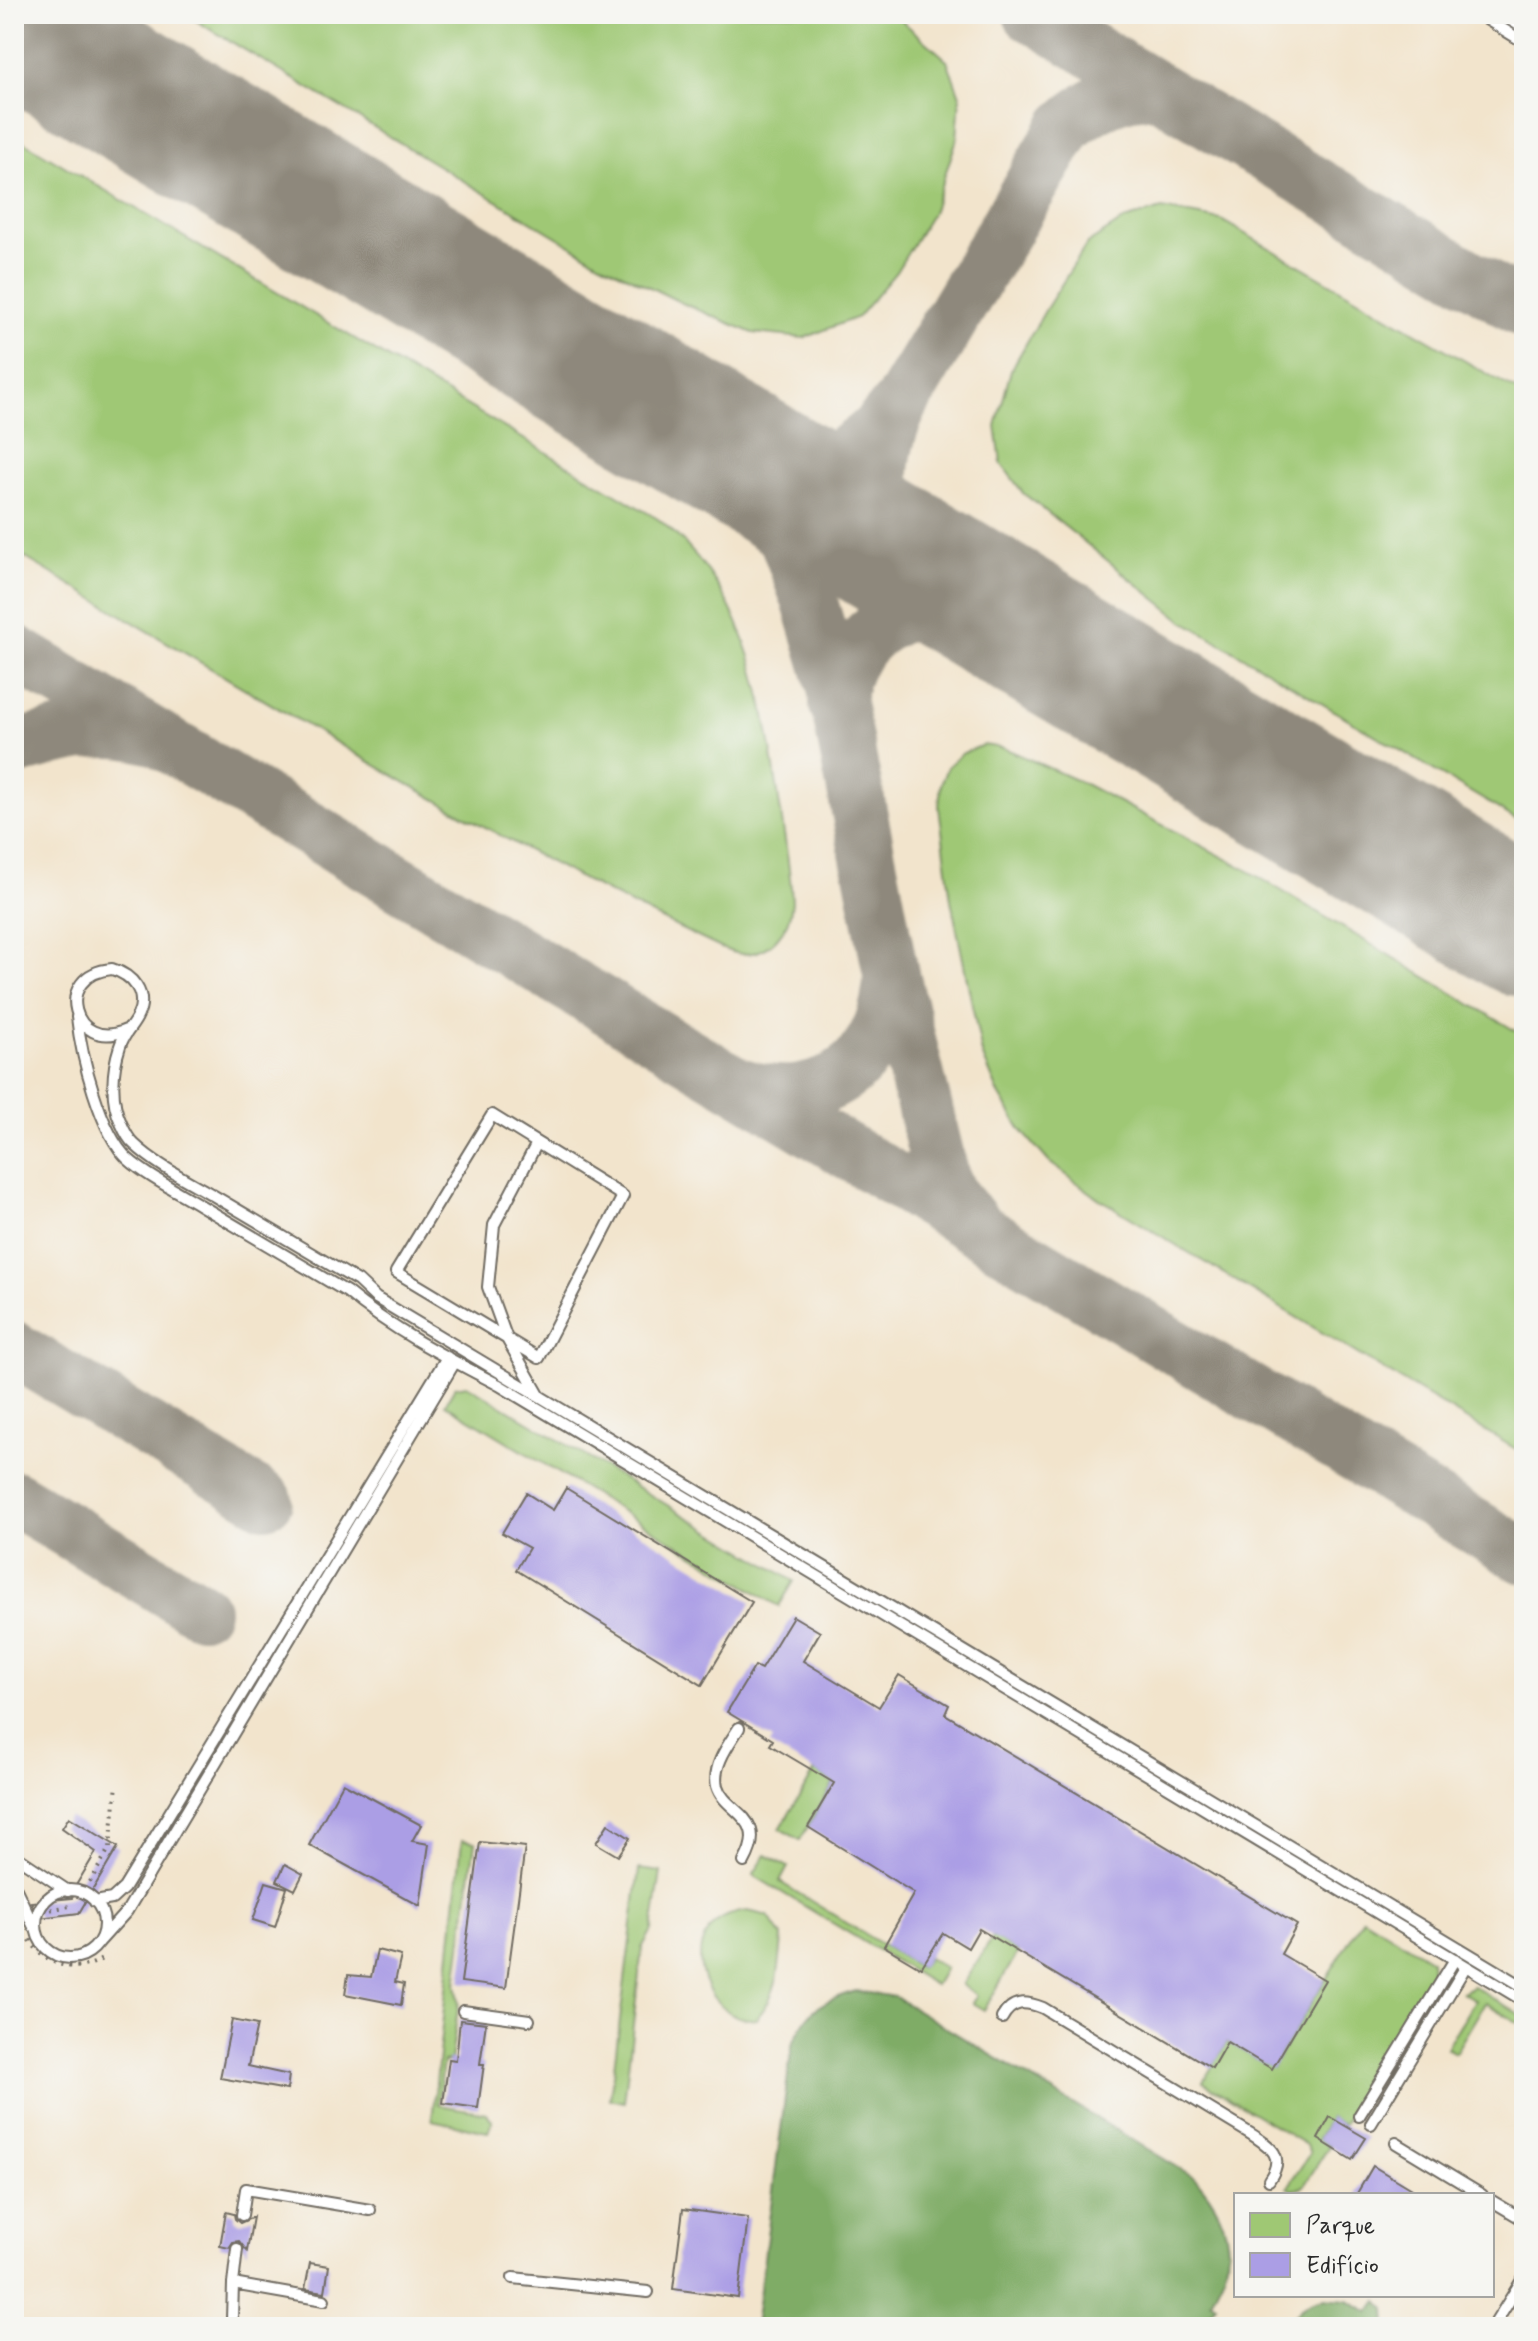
<svg xmlns="http://www.w3.org/2000/svg" width="1538" height="2341" font-family="Mynerve,sans-serif">
<rect width="100%" height="100%" fill="#f6f6f2"/>
<filter id="ink" filterUnits="userSpaceOnUse"><feTurbulence type="fractalNoise" baseFrequency=".0125" numOctaves="2"/><feDisplacementMap in="SourceGraphic" scale="16" xChannelSelector="R" yChannelSelector="G"/><feConvolveMatrix kernelMatrix="1 2 1 2 8 2 1 2 1" color-interpolation-filters="sRGB"/></filter>
<filter id="wash" filterUnits="userSpaceOnUse"><feTurbulence type="fractalNoise" baseFrequency=".006" numOctaves="4" result="noise"/><feDisplacementMap in="SourceGraphic" scale="32" xChannelSelector="R" yChannelSelector="G"/><feGaussianBlur stdDeviation="1.8" result="paint"/><feColorMatrix in="noise" values="0 0 0 0 0 0 0 0 0 0 0 0 0 0 0 0 0 1.4 0 .05"/><feComposite in="paint" operator="in"/></filter>
<g filter="url(#wash)">
<rect width="100%" height="100%" fill="#f2e4cc"/>
<path fill="#9fc874" stroke="#657a50" stroke-width="2" d="M185 14H894L947 60 960 96 957 139 932 213 896 272 858 317 804 338 753 333 682 303 599 262Z
M14 136 658 519C745 588 761 683 777 786 782 825 790 863 792 902 790 929 772 953 743 954 737 954 729 951 723 949 478 834 247 689 14 551Z
M1162 209 1221 220 1524 395V824L1182 620 1023 493 1001 463 996 426 1011 370 1046 309 1087 244 1124 220Z
M983 745 1004 748 1087 785 1242 867 1524 1036V1454L1098 1198 1049 1162 1021 1130 998 1092 982 1054 951 900 939 807 941 784 947 767 961 754Z
M467 1385 794 1581 779 1606 445 1404 455 1387Z
M815 1771 834 1783 800 1840 780 1829Z
M462 1840 475 1842 456 1984 459 2001 451 2061 443 2062 438 2105 486 2113 493 2121 488 2132 432 2120Z
M766 1855 788 1867 780 1882 920 1968 928 1958 945 1968 935 1985 753 1875Z
M639 1869 661 1872 652 1930 642 1948 624 2102 610 2099Z
M748 1911 768 1916 782 1936C780 1967 778 1995 756 2019 702 2024 667 1919 748 1911Z
M1363 1918 1431 1960 1432 1974 1343 2125 1330 2118 1318 2138 1329 2146 1304 2186 1292 2190 1288 2187 1310 2153 1306 2145 1203 2082 1227 2042 1272 2068Z
M993 1937 1018 1952 984 2010 972 2003 977 1995 962 1985Z
M1473 1986 1524 2017V2026L1485 2003 1455 2053 1446 2048 1475 2000 1462 1992Z"/>
<path fill="#7fac66" stroke="#556c48" stroke-width="2" d="M856 1991 895 1997 1194 2177C1217 2202 1235 2234 1225 2271 1222 2281 1215 2291 1211 2301L1216 2304 1200 2327H755L792 2045C809 2009 818 2002 856 1991Z
M1324 2298 1348 2300 1370 2312 1378 2301 1386 2309 1387 2327H1286C1297 2310 1304 2302 1324 2298Z"/>
<g fill="none" stroke-linecap="round" stroke-linejoin="round">
<path stroke="#8e887c" stroke-width="56" d="M1031 14 1524 310
M728 451 761 489 778 516 809 599 834 683 891 974C890 1058 825 1114 742 1086
M728 451C739 456 750 463 762 466 817 481 865 448 897 407
M1013 622C984 604 951 587 924 566 869 522 874 454 904 398L1066 127C1090 104 1125 87 1159 91
M14 652 1524 1556
M837 705C841 627 925 588 992 613
M14 748C61 737 101 721 149 736
M894 983 942 1178 951 1197 974 1224
M14 1349 265 1500
M14 1498 201 1610"/>
<path stroke="#8e887c" stroke-width="140" d="M14 23 1524 927"/>
</g>
<g id="blocks">
<path fill="#ab9ee5" d="M566 1488 752 1602 702 1685 516 1570 529 1548 502 1533 526 1493 553 1510Z
M793 1616 820 1632 803 1661 879 1707 899 1675 949 1705 945 1714 1297 1925 1281 1954 1325 1980 1272 2069 1227 2042 1212 2068 979 1929 968 1948 943 1933 921 1968 884 1946 914 1893 808 1827 834 1783 770 1745 773 1740 727 1712 755 1666 761 1669Z
M343 1783 421 1825 412 1841 429 1844 420 1906 309 1845Z
M69 1817 118 1847 79 1913 39 1918 31 1902 72 1898 76 1892 75 1887 96 1852 62 1828Z
M608 1824 630 1838 618 1856 596 1843Z
M480 1842 525 1847 506 1988 461 1982Z
M285 1864 303 1874 295 1890 277 1881Z
M266 1882 287 1888 275 1927 253 1920Z
M377 1950 401 1956 395 1982 404 1984 401 2005 345 1994 348 1975 371 1977Z
M232 2020 257 2025 248 2066 289 2075 287 2090 220 2078Z
M460 2020 486 2023 480 2064H484L478 2108 443 2103 449 2059 456 2060Z
M1330 2117 1366 2138 1352 2160 1318 2139Z
M1373 2166 1421 2195H1356Z
M683 2209 748 2218 738 2298 673 2289Z
M226 2212 234 2214 235 2219 240 2223 253 2217 247 2251 239 2241 233 2242 229 2248 220 2246Z
M310 2263 329 2266 325 2292 305 2289Z"/>
</g>
</g>
<g filter="url(#ink)">
<use href="#blocks" fill-opacity="0" stroke="#716c63" stroke-width="2"/>
<g fill="none" stroke-linecap="round" stroke-linejoin="round">
<g stroke="#716c63" stroke-width="14">
<path id="lane" d="M1478 14 1524 42
M1500 14 1524 28
M77 1017C81 1055 100 1133 128 1159 148 1177 177 1191 200 1205 249 1234 298 1263 347 1292 392 1330 447 1358 499 1385L1524 2001
M126 1030C73 1054 51 974 112 969 132 975 148 993 138 1015 133 1027 125 1031 120 1046 112 1070 110 1100 121 1123 124 1130 128 1139 134 1144 155 1164 185 1179 211 1194 260 1223 309 1252 358 1281L376 1298 1524 1987
M492 1115 623 1196 539 1358 396 1272Z
M537 1143 494 1225 488 1287 507 1339 539 1395
M739 1728C729 1744 712 1766 717 1786 725 1814 770 1816 744 1862
M14 1855 68 1891
M14 1885 34 1927
M36 1924a34 34 0 1 1 68 0a34 34 0 1 1-68 0Z
M95 1902 112 1899 124 1888 447 1357
M99 1942 127 1911 455 1362
M463 2011 529 2020
M1002 2018C1012 2000 1025 2001 1043 2008L1251 2134C1271 2147 1286 2156 1269 2180
M1359 2116 1455 1959
M1371 2124 1466 1966
M1396 2143 1482 2195
M1492 2201 1524 2220
M242 2215 246 2189 370 2210
M513 2278 648 2292
M233 2284 237 2249
M232 2319 233 2284 324 2300
M1493 2327 1524 2277"/>
</g>
<path stroke="#716c63" stroke-width="4" stroke-dasharray="2 6" stroke-linecap="butt" d="M86 1889 110 1847 117 1785
M43 1911 70 1906
M30 1940C46 1967 79 1975 105 1957"/>
<use href="#lane" stroke="#fff" stroke-width="10"/>
</g>
</g>
<rect width="1538" height="2341" fill="none" stroke="#f6f6f2" stroke-width="48"/>
<rect x="1234" y="2193" width="260" height="104" fill="#f6f6f2" stroke="#a5a5a2" stroke-width="2"/>
<rect x="1250" y="2213" width="40" height="24" fill="#9fc874" stroke="#a5a5a2" stroke-width="2"/>
<text x="1306" y="2233" font-size="24" fill="#2b2b2b">Parque</text>
<rect x="1250" y="2253" width="40" height="24" fill="#ab9ee5" stroke="#a5a5a2" stroke-width="2"/>
<text x="1306" y="2273" font-size="24" fill="#2b2b2b">Edifício</text>
</svg>
